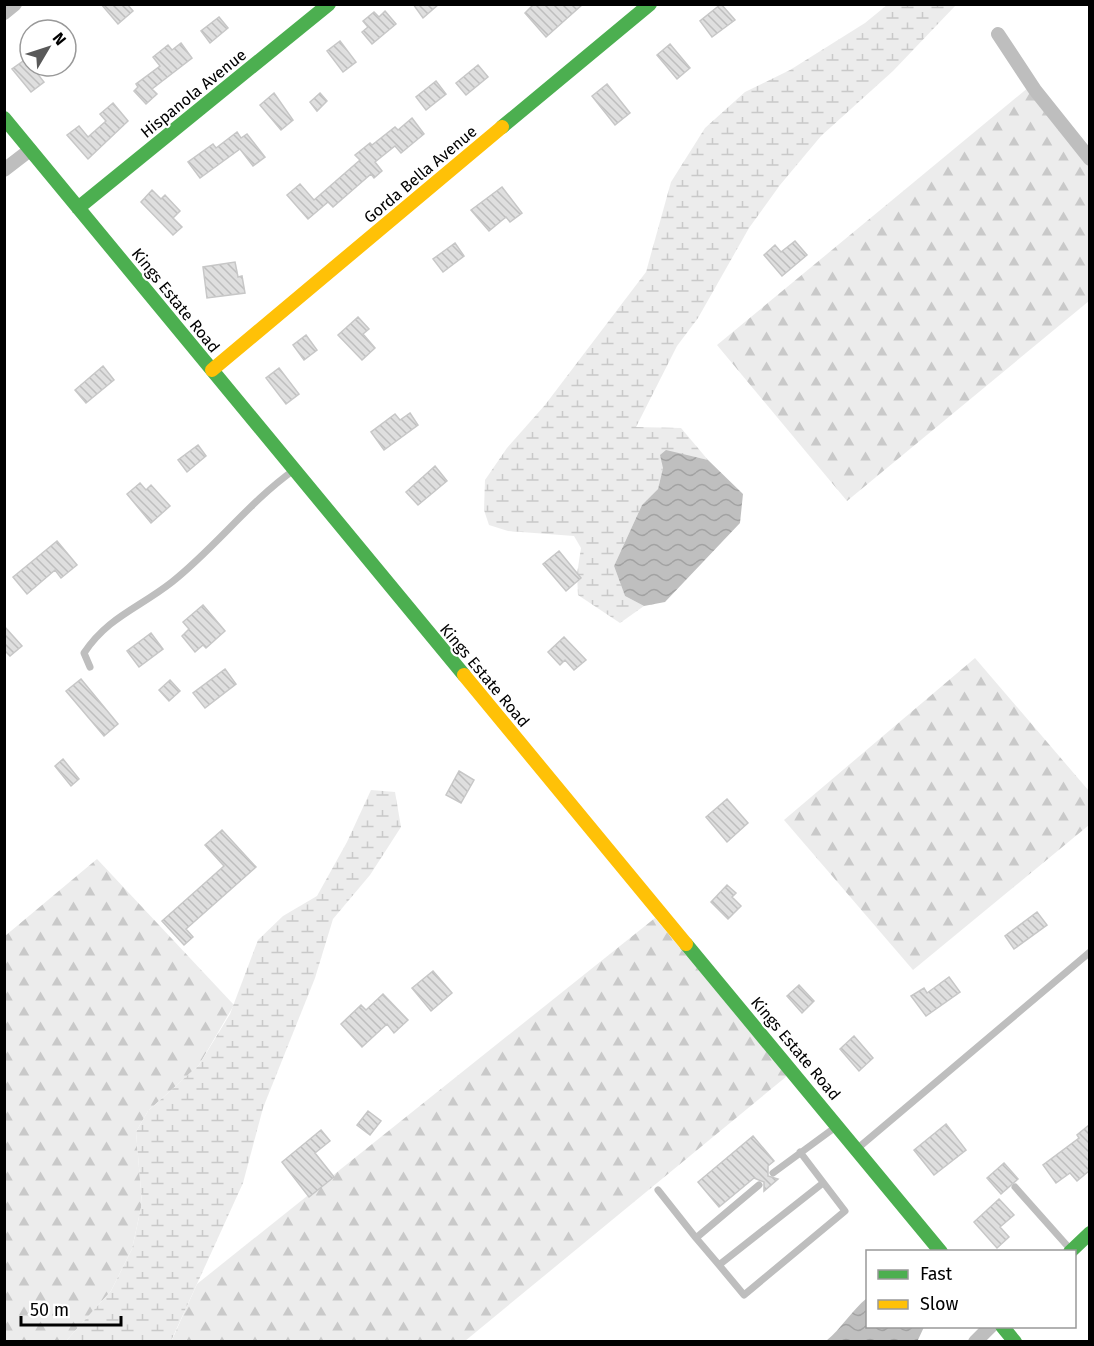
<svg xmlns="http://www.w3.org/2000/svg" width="1094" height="1346" font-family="'Fira Sans',sans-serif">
<defs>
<pattern id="forest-firs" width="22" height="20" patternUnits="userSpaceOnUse" patternTransform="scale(1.5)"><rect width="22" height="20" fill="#ececec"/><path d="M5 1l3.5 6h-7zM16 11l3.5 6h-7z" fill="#c9c9c9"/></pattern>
<pattern id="wetland-marsh" width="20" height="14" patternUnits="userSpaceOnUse" patternTransform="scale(1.5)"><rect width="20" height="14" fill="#ececec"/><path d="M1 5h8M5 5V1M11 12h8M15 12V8" fill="none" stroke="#c9c9c9"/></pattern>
<pattern id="water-waves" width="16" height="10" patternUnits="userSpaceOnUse" patternTransform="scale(1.5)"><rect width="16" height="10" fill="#bfbfbf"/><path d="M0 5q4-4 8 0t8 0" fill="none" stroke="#a2a2a2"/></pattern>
<pattern id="building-back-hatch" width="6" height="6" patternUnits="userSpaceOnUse" patternTransform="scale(1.5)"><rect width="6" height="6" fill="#dfdfdf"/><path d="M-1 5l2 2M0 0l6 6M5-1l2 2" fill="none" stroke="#bebebe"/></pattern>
</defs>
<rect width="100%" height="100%" fill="#fff"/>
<path fill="url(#forest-firs)" d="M1029 87 1089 160V301L847 501 717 345Z
M975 658 1089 791V825L913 970 784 820Z
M97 859 234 1005 199 1065 148 1111 136 1132 142 1203 132 1249 111 1291 66 1341 5 1342V936Z
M655 918 787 1076 465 1341 171 1342 197 1284Z"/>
<path fill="url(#wetland-marsh)" d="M887 5H956L893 71 821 136 780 185 749 228 698 318 677 346 636 427 681 428 708 460 690 456 663 468 658 489 642 505 614 566 625 596 644 606 620 623 578 595 577 574 581 548 574 536 508 531 489 525 484 510 485 480 507 448 545 405 646 272 671 182 705 128 745 92 790 70 865 23Z
M371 790 395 792 401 827 370 875 333 919 315 978 263 1108 243 1183 171 1341H66L111 1291 132 1249 142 1203 136 1132 148 1111 199 1065 230 1014 258 940 283 916 317 896 347 842Z"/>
<path fill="url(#water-waves)" d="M666 450 708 460 743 494 740 523 665 602 644 606 625 596 614 566 642 505 658 489 663 468 660 455Z
M867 1298 868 1326 924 1327 917 1342 826 1341C842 1328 851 1311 867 1298Z"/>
<path fill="url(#building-back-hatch)" stroke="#c7c7c7" stroke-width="1.5" d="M101 4H127L133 11 118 24Z
M413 4H439L423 18Z
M534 4H583L546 37 525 13Z
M721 4 735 20 712 37 700 21Z
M385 11 396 24 372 44 362 32 368 27 363 21 374 12 379 17Z
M219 17 228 28 210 43 201 31Z
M340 41 356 62 343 72 327 51Z
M181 43 192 58 152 89 157 94 146 104 134 91 138 87 136 84 160 66 153 57 168 45 172 50Z
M670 44 690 68 677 79 657 55Z
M26 59 44 82 31 92 12 69Z
M478 65 488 77 466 95 456 83Z
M436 81 446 94 426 110 416 97Z
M607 84 630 113 615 125 592 96Z
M274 93 293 120 281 130 260 105Z
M320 93 327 101 317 111 310 102Z
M113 103 128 121 88 159 67 135 79 126 88 137 106 121 100 114Z
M412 118 424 134 401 153 395 146 375 162 382 171 374 178 371 174 333 207 328 202 308 219 287 195 300 184 314 200 360 160 355 155 370 143 372 145 395 127 398 130Z
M237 132 241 138 247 134 265 157 253 166 240 149 200 178 188 162 213 144 216 148Z
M502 187 522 213 510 222 506 217 489 231 471 210Z
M152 190 161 199 165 195 180 211 173 218 182 227 173 235 141 202Z
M795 241 807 255 782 276 764 255 775 245 781 252Z
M455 243 464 256 443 272 433 259Z
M235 262 238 277 242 276 245 293 207 298 203 267Z
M358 317 369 329 363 334 375 348 362 360 338 335Z
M306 335 317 350 304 360 293 345Z
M103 366 114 380 86 403 75 390Z
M279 368 299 394 286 404 266 378Z
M410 413 418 425 384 450 371 432 395 414 400 420Z
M198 445 206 456 187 472 178 460Z
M435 466 447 481 418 505 406 492Z
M140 483 146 490 151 485 170 506 151 523 127 494Z
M57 541 77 565 61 578 55 570 27 594 13 577Z
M559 551 581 578 566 591 543 564Z
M203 605 225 631 206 648 203 645 195 652 182 636 189 629 183 622Z
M4 626 22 646 10 656 4 650Z
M151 633 163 649 139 667 127 651Z
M564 637 586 660 574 670 565 660 560 665 548 652Z
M225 669 236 684 205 708 193 693Z
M81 679 118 724 104 736 66 691Z
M170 680 180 691 169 701 159 690Z
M63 759 79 779 71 786 55 766Z
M459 771 474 780 461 803 446 795Z
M727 799 748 823 727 842 706 817Z
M222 830 256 867 186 929 193 937 184 945 162 921 224 866 205 845Z
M727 885 736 893 732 897 741 906 728 919 711 902Z
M1037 912 1047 925 1014 949 1005 936Z
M433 971 452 993 431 1011 412 988Z
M949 977 960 992 926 1016 911 996 924 988 927 993Z
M799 985 814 1001 802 1013 787 996Z
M383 994 408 1020 394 1033 387 1024 362 1047 341 1024 361 1005 366 1010Z
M854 1036 873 1058 859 1071 840 1049Z
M368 1111 381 1121 370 1135 357 1125Z
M946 1124 966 1150 934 1175 914 1150Z
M1089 1125V1171L1077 1181 1070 1173 1056 1183 1043 1165 1079 1138 1077 1135Z
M321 1130 330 1141 315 1153 334 1177 309 1197 282 1162Z
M753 1136 774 1161 768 1166V1176L778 1179 764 1191V1182L754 1178 719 1207 698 1182Z
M1004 1163 1018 1179 1001 1194 987 1178Z
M999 1199 1014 1215 1000 1227 1009 1237 997 1248 974 1222Z"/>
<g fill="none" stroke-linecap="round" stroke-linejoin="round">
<path stroke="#bebebe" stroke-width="7" d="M90 667 84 653C108 617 139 608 172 582 216 547 249 502 294 470
M858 1148 1090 952
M800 1152 845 1211 744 1295 719 1265 823 1183
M773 1173 837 1126
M1015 1187 1071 1250
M658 1190 696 1238 759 1185
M696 1238 719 1265"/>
<path stroke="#bebebe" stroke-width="14" d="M4 13 15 4
M998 34 1035 90 1090 159
M4 170 30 150
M975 1342 991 1326"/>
<path stroke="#4caf50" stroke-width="14" d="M4 118 464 675
M502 127 650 4
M78 208 329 4
M686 944 941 1252
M1070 1252 1090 1233
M1002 1326 1015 1342"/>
<path stroke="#ffc107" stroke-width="14" d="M212 370 502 127
M464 675 686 944"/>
</g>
<g text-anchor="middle" stroke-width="4.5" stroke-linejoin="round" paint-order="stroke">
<g font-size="16" fill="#000" stroke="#fff">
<text transform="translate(193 93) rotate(-39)" y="6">Hispanola Avenue</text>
<text transform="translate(420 174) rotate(-40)" y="6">Gorda Bella Avenue</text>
<text transform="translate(176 300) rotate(51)" y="6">Kings Estate Road</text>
<text transform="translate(485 675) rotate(50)" y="6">Kings Estate Road</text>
<text transform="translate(796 1048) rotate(50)" y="6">Kings Estate Road</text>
</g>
</g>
<rect width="1094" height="1346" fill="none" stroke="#000000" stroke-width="12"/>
<rect x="866" y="1250" width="210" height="78" fill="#ffffff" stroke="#999999" stroke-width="1.5"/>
<rect x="878" y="1270" width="30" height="9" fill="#4caf50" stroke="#999999" stroke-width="1.5"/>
<text x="920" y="1280" font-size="18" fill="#000000">Fast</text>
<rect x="878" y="1300" width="30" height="9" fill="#ffc107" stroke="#999999" stroke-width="1.5"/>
<text x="920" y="1310" font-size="18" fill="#000000">Slow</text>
<g transform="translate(48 48) rotate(51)"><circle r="28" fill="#ffffff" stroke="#999999" stroke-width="1.5"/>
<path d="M0-4.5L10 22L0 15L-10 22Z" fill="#595959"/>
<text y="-9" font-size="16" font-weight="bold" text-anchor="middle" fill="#000000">N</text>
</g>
<path d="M21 1316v9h100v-9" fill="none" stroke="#000000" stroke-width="3"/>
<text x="30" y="1316" font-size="18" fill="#000000" stroke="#ffffff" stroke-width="4.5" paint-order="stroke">50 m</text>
</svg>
